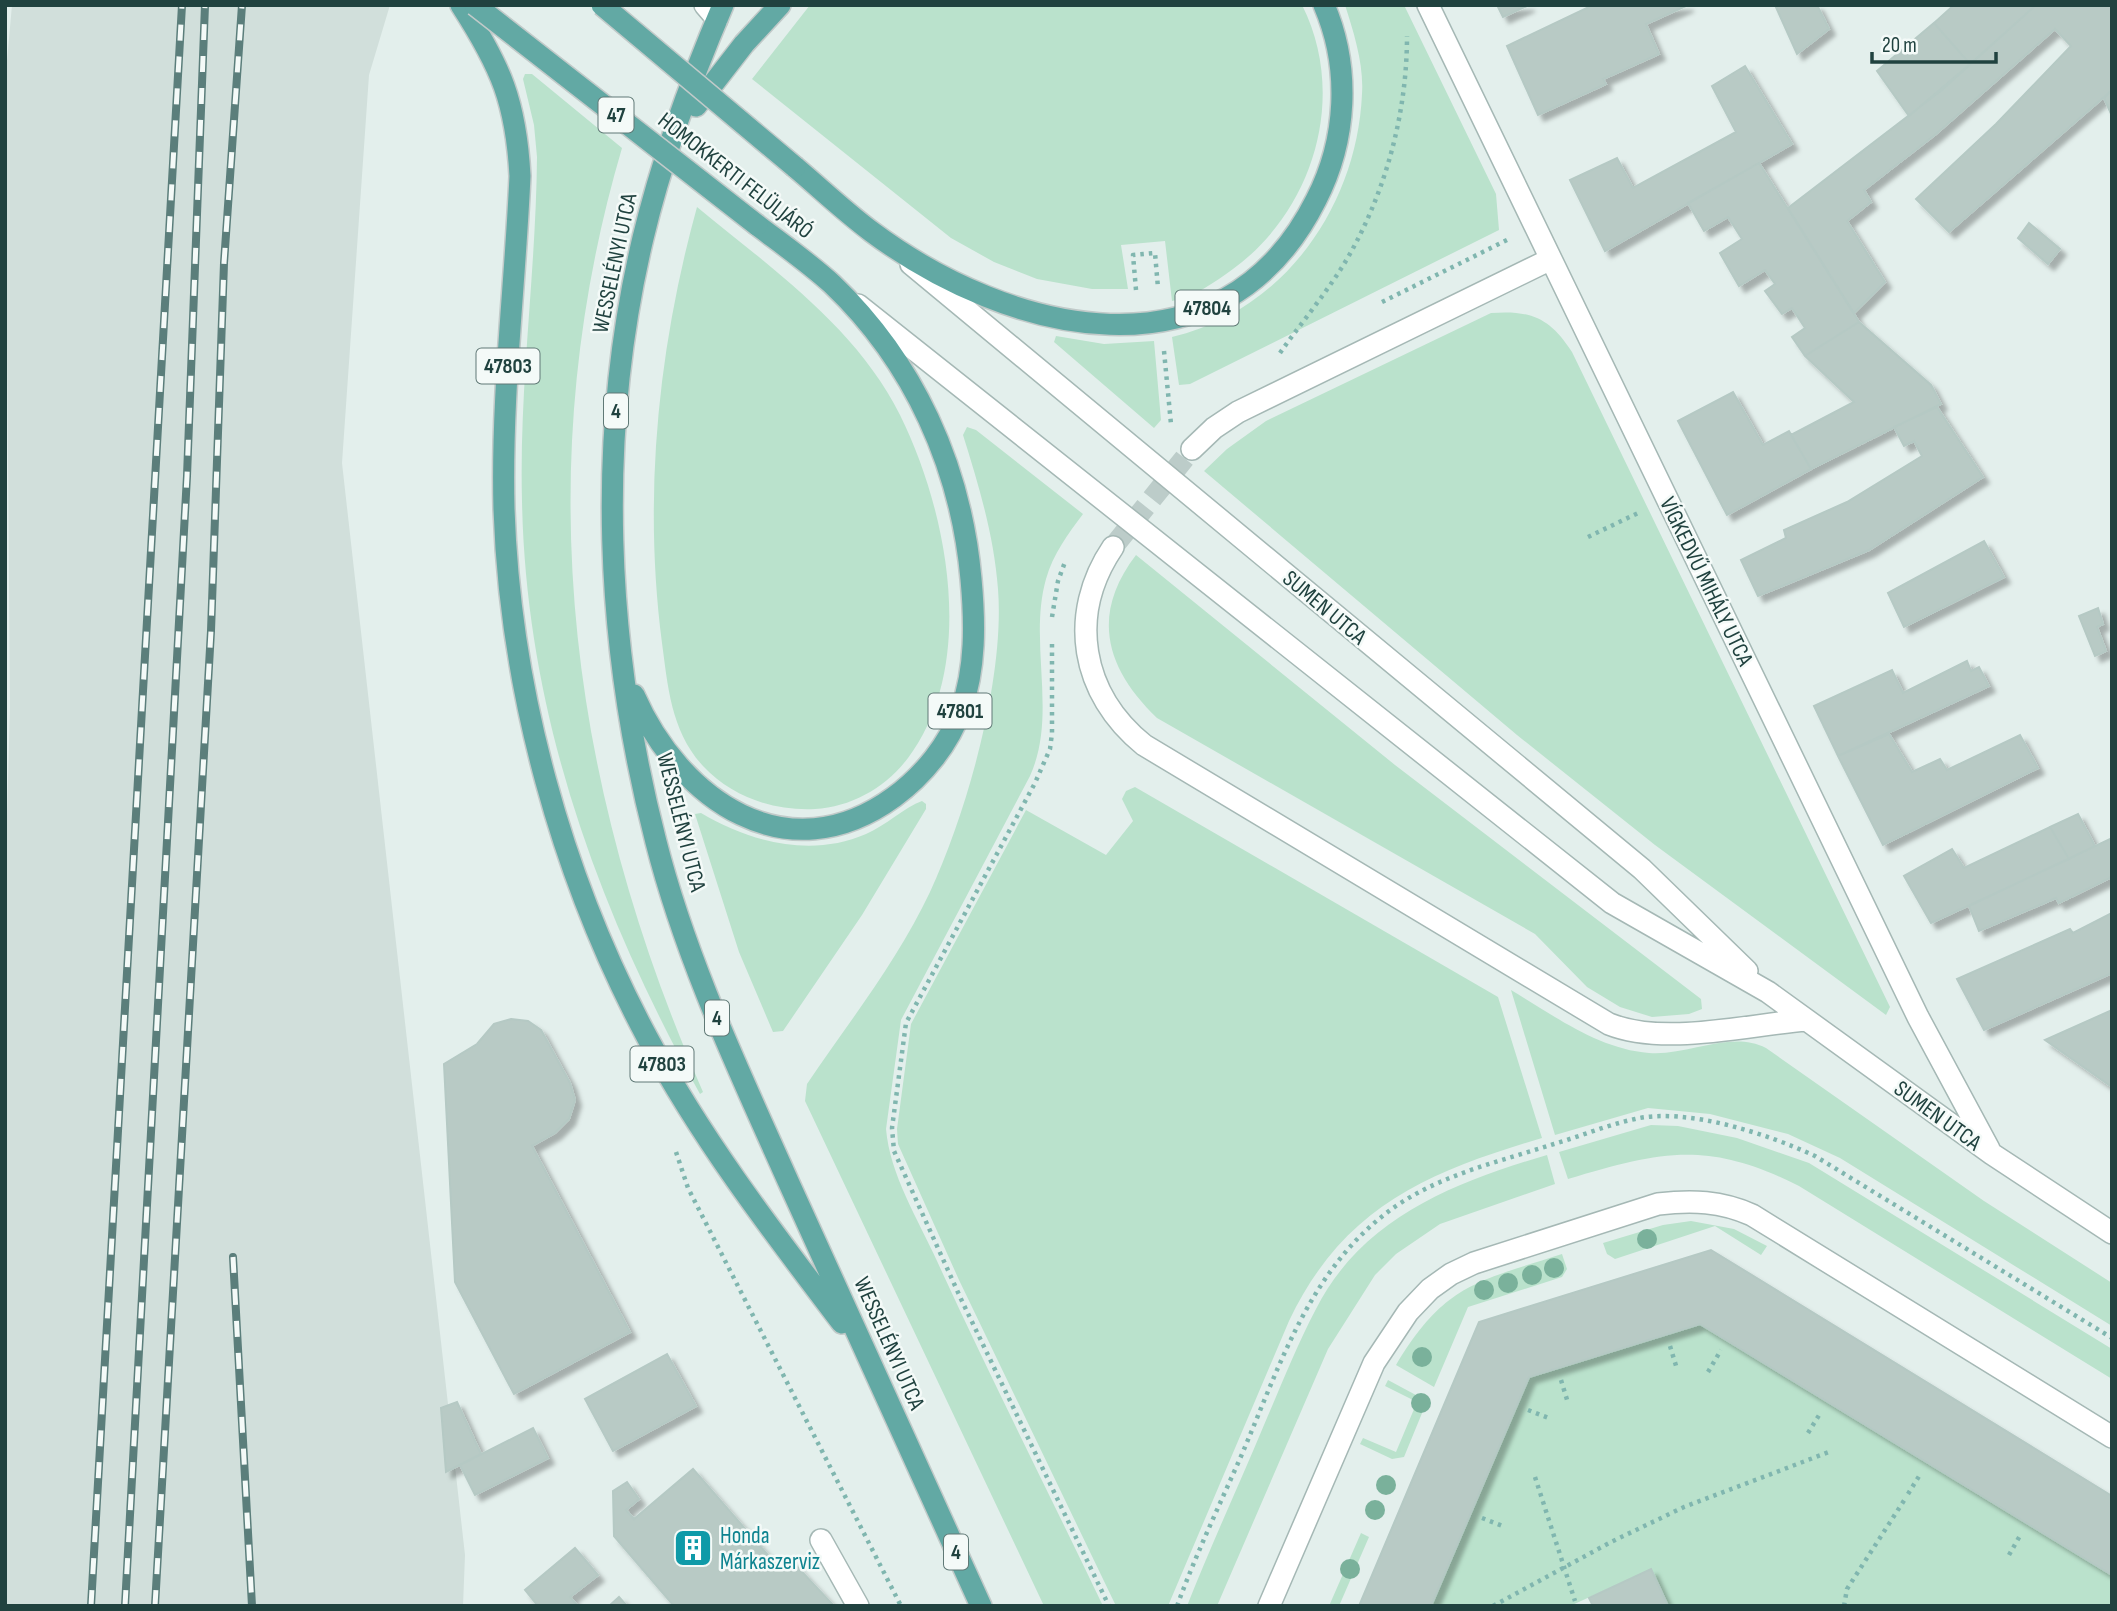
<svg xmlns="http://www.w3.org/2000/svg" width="2117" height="1611" font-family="'Sofia Sans Condensed',sans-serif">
<defs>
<filter id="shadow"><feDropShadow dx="6" dy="6" stdDeviation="2" flood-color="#0004"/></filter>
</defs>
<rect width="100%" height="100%" fill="#e3efec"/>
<path fill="#d1dfdb" d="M12 5H390L369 75 342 463 465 1555 463 1606H5V889L10 707 5 83Z"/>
<path fill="#bae2cc" d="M810 5H1302C1348 96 1314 210 1233 269 1215 282 1194 297 1172 301L1165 241 1121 245 1128 289H1092L1037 279 994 262 951 238 752 79Z
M1345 5H1404L1496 194 1499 230 1190 384 1179 385 1172 337C1284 311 1357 206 1362 94 1364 65 1354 33 1345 5Z
M525 74H532L622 148C527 471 569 786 703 1092L700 1094C598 910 526 714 522 501 519 386 536 272 537 157L534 125 523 79Z
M697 207C771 268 856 327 900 415 948 512 978 665 908 758 886 787 852 807 815 809 773 811 732 797 703 766 671 731 668 687 662 643 643 497 658 348 697 207Z
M1491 313C1531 310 1550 318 1572 352L1890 1007 1886 1015 1655 845 1517 735 1204 471 1227 449 1266 421Z
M1056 336 1104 344 1154 341 1161 420 1154 428 1054 342Z
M967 427 976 430 1083 514C1068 534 1053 554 1046 579 1028 643 1058 714 1030 776L901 1020 886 1129C890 1175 918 1219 937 1261 990 1377 1048 1491 1103 1606H1044L805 1101 807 1084C849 1022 898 960 930 892 967 812 1005 678 998 589 994 536 979 486 963 435Z
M1136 555 1395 765 1701 999 1702 1009 1689 1014 1652 1017 1620 1007 1587 987 1535 934 1157 718C1106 669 1090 615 1136 555Z
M1135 787 1498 997 1542 1138C1428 1172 1343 1207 1289 1321L1168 1606H1116L959 1280 898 1144 897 1129 911 1024 1026 810 1106 855 1133 821 1122 799 1126 791Z
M922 801 926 804V809L862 915 783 1031 773 1032 739 952 695 814 701 813C750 842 811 858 866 834 885 826 905 807 922 801Z
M1511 990C1553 1015 1598 1049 1649 1053 1689 1056 1730 1030 1766 1048L1984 1201 2112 1283V1326L1840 1158 1788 1134 1710 1114 1648 1108 1555 1135Z
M1651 1125 1678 1126 1737 1138 1809 1163 2112 1349V1379L1799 1186C1708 1140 1661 1151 1568 1179L1559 1152Z
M1547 1155 1555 1184 1440 1224 1396 1254 1375 1275 1328 1349 1217 1606H1187C1211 1545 1239 1485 1264 1425 1281 1386 1296 1347 1316 1309 1362 1218 1455 1182 1547 1155Z
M1691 1221 1734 1229 1767 1246 1761 1255 1715 1226 1615 1259 1607 1254 1603 1243 1663 1225Z
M1562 1254 1567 1269 1562 1277 1468 1307 1434 1387 1396 1365C1445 1284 1476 1282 1562 1254Z
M1700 1324 2112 1575V1606H1668L1651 1569 1570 1606H1431L1529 1377Z
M1388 1380 1427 1401 1404 1457 1392 1459 1360 1444 1363 1438 1396 1452 1417 1402 1385 1386Z
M1361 1533 1369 1537 1339 1606H1329Z"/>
<path fill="#b8cac5" stroke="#b5c9c4" stroke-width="2" filter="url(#shadow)" d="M1497 5H1529L1503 17Z
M1593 5H1688L1646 24 1659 54 1603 79 1606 84 1538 115 1507 46Z
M1775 5H1817L1829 29 1797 54Z
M1954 5H2036L1970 64 1934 23Z
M2036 5H2112V90L1949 232 1916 199 1996 124 2071 46 2055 29 1936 134 1864 190 1871 202 1847 221 1885 282 1854 313 1788 208 1942 90Z
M1934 23 1970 64 1909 116 1877 71Z
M1745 66 1792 144 1605 251 1570 180 1617 158 1633 188 1736 132 1712 86Z
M2112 90V116L2104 98Z
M1759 163 1859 322 1805 356 1792 337 1805 328 1792 308 1782 314 1765 291 1775 284 1765 270 1739 286 1720 253 1742 239 1728 217 1704 231 1688 203Z
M2029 223 2060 249 2048 264 2018 238Z
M1859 322 1931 385 1941 404 1811 469 1791 435 1854 402 1805 356Z
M1733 392 1763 445 1789 431 1811 469 1727 515 1678 421Z
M1937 407 1983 477 1869 550 1758 596 1741 560 1786 538 1784 530 1847 502 1922 456 1914 441 1904 446 1894 427Z
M1984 541 2004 577 1904 627 1888 593Z
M2098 608 2103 624 2097 627 2106 651 2095 656 2079 616Z
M1967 661 1971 671 1979 667 1989 686 1838 756 1814 706 1892 670 1903 693Z
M1889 734 1912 772 1940 759 1947 770 2020 735 2038 768 1883 845 1838 756Z
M2078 814 2095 846 2069 859 2050 827Z
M2050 827 2069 859 1931 923 1904 876 1952 849 1964 868Z
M2112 838V877L2059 903 2056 898 1979 931 1969 906Z
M2112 913V973L1984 1030 1957 979 2070 929 2073 933Z
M2112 1010V1087L2045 1040Z
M511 1019 528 1021 541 1030 570 1083 575 1100 569 1119 555 1133 532 1146 630 1332 514 1394 455 1282 444 1064 477 1044 494 1024Z
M1711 1250 2112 1496V1575L1700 1324 1529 1377 1431 1606H1359L1479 1322Z
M667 1354 696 1406 613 1451 585 1399Z
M457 1402 481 1454 446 1472 441 1408Z
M533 1428 548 1458 475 1495 460 1465Z
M693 1469 780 1569 791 1560 834 1606H674L614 1536 613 1491 627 1482 639 1499 626 1510 634 1519Z
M575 1548 598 1575 570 1597 576 1604 573 1606H538L525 1590Z
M1651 1569 1668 1606H1593L1589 1598Z
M619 1597 627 1606H609Z"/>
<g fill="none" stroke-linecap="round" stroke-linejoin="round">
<path stroke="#bcccc9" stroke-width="21" stroke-dasharray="21 10" stroke-linecap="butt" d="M1113 547 1192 449"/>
<g stroke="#a5b8b5" stroke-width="24">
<path id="minor" d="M705 5 717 19
M1428 5 1918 1017 1989 1149
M911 264 1642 869 1747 971
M858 305 1612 903 1768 992 1992 1154 2112 1233
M1192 449 1214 428 1238 412 1551 259
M1113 547C1067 615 1081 694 1144 745L1609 1024C1664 1046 1746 1025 1806 1020
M821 1540 858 1606
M1269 1606 1374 1363 1408 1312 1430 1289 1451 1274 1474 1263 1658 1204C1692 1200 1721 1201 1752 1215L2112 1437"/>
</g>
<g stroke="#c1cac9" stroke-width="24">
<path id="major" d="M461 5C501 67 516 102 520 176 515 287 501 398 504 509 510 690 562 878 647 1037 702 1140 772 1231 842 1323
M723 5C691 80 662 158 643 238 596 436 605 645 656 842 686 960 739 1071 788 1181 852 1323 916 1465 981 1606
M696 106 744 44 780 5
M795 167C820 188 845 212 872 232 1009 334 1222 387 1316 200 1347 140 1351 68 1324 5
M634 695C680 800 787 875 894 797 923 776 949 744 961 710 976 668 975 622 971 579 961 467 914 362 832 284 809 263 782 244 757 225"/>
</g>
<path stroke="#80b6af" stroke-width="4.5" stroke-dasharray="3.5 5" stroke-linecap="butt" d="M1136 290 1133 255 1155 253 1158 288
M1382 302 1509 239
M1164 351 1171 424
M1280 353C1303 320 1331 288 1351 252 1387 187 1407 111 1407 36
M1588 537 1638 513
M1052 617 1058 581 1065 562
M1052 644V733L1050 749 1035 783 906 1023 892 1128 894 1151 961 1299 1109 1606
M676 1152 688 1188 901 1606
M1670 1346 1677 1369
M1708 1372 1721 1350
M1561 1380 1568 1403
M1528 1410 1551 1419
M1808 1433 1821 1412
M1535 1477 1575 1601
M1908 1494 1921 1473
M1482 1518 1505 1527
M2009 1555 2021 1534
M1177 1606C1196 1554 1220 1504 1242 1454 1281 1363 1311 1265 1396 1206 1443 1174 1501 1161 1554 1144 1581 1136 1607 1125 1635 1119 1686 1107 1768 1134 1815 1156L2112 1338
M1493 1606 1611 1542 1684 1507 1829 1452
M1844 1606 1847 1589 1905 1499"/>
<use href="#minor" stroke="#fff" stroke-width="21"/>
<use href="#major" stroke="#62a9a4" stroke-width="21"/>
<g stroke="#5b7e7b" stroke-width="8">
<path id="rail" d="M233 1257 252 1606
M91 1606 182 5
M125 1606 187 476 205 5
M155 1606 211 631 224 263 242 5"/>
</g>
<use href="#rail" stroke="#f4faf8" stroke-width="5" stroke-dasharray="16" stroke-linecap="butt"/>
<g stroke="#c1cac9" stroke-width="24" stroke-linecap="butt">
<path id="major-bridge" d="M475 5 757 225
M602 5 795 167"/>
</g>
<use href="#major-bridge" stroke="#62a9a4" stroke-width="21"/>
</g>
<g fill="#7ab19b">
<circle cx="1647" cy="1239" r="10"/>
<circle cx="1554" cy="1268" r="10"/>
<circle cx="1532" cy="1275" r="10"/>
<circle cx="1508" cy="1283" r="10"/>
<circle cx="1484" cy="1290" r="10"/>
<circle cx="1422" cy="1357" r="10"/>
<circle cx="1421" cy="1403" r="10"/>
<circle cx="1386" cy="1485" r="10"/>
<circle cx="1375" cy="1510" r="10"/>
<circle cx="1350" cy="1569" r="10"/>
</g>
<defs>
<g id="building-square" transform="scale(2.0125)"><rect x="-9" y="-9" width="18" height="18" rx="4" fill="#0f9aa8" stroke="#f4faf8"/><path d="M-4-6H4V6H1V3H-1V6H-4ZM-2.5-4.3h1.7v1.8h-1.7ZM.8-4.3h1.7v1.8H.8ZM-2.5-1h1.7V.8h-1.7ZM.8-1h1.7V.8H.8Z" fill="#fff"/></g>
</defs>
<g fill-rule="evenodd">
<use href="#building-square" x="693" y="1548"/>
</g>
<g text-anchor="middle" stroke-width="5" stroke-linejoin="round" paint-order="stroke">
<g fill="#f4faf8" stroke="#607976" stroke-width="2">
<rect x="598.5" y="97.5" width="35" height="35" rx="5"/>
<rect x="1175.5" y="290.5" width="63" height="35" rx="5"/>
<rect x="476.5" y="348.5" width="63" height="35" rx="5"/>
<rect x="604" y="393.5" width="24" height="35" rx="5"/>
<rect x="928.5" y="693.5" width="63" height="35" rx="5"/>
<rect x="705" y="1000.5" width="24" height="35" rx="5"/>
<rect x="630.5" y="1046.5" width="63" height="35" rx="5"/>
<rect x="944" y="1534.5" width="24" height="35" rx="5"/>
</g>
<g font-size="21" font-weight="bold" fill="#20423f">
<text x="616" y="122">47</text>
<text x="1207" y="315">47804</text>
<text x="508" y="373">47803</text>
<text x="616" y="418">4</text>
<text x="960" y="718">47801</text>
<text x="717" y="1025">4</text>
<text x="662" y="1071">47803</text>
<text x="956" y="1559">4</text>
</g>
<g font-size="23" fill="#20423f" stroke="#f4faf8">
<text transform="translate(736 175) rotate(38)" y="8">HOMOKKERTI FELÜLJÁRÓ</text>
<text transform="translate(614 263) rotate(-78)" y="8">WESSELÉNYI UTCA</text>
<text transform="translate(1707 581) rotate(64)" y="8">VÍGKEDVŰ MIHÁLY UTCA</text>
<text transform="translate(1325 607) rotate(40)" y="8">SUMEN UTCA</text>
<text transform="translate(682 822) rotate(76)" y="8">WESSELÉNYI UTCA</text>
<text transform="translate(1938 1115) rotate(36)" y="8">SUMEN UTCA</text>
<text transform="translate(890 1343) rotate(66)" y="8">WESSELÉNYI UTCA</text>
</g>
<g font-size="23" fill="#0d838f" stroke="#f4faf8" text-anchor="start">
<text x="720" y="1543">Honda<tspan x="720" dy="26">Márkaszerviz</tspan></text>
</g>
</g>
<rect width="2117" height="1611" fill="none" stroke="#20423f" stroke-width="14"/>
<path d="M1872 52v10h124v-10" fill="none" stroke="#20423f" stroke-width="3.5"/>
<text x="1882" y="52" font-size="21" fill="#20423f" stroke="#f4faf8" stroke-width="5" paint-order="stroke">20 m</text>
</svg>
